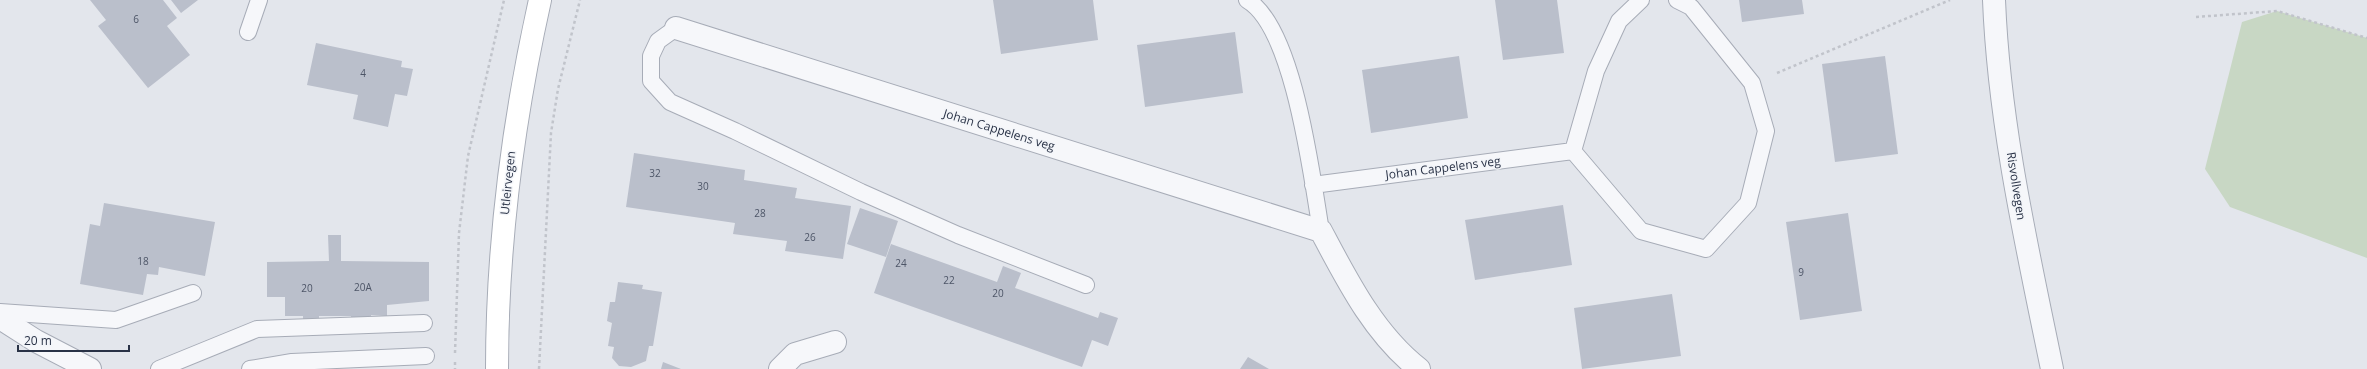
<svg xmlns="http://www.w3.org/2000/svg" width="2367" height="369" font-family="'Open Sans',sans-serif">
<rect width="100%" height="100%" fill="#e3e6ec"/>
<path fill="#c8d7c4" d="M2277 11 2367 38V258L2230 207 2205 169 2242 22Z"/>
<path fill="#babfcb" d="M90 0H163L177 18 167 26 190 55 148 88 98 26 106 20Z
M171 0H198L181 13Z
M993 0H1093L1098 40 1001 54Z
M1495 0H1557L1564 53 1503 60Z
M1739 0H1802L1804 14 1742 22Z
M1235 32 1243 93 1145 107 1137 45Z
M316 43 402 61 401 67 413 69 407 96 395 94 388 127 353 119 358 95 307 85Z
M1459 56 1468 118 1371 133 1362 70Z
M1885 56 1898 154 1835 162 1822 64Z
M634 153 745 170 744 180 797 188 795 198 851 206 843 259 785 251 787 241 733 234 735 223 626 207Z
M104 203 215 222 205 276 159 267 158 275 147 274 143 295 80 284 90 224 100 226Z
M1563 205 1572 265 1475 280 1465 220Z
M860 208 898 221 886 257 847 244Z
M1848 213 1862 311 1800 320 1786 222Z
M328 235H341V261L429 262V301L387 305V316L371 315V319L351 320V316H319V320L303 319V316H285V297H267V262L329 261Z
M891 244 997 282 1003 266 1021 273 1015 288 1098 318 1100 312 1118 318 1108 346 1092 340 1082 367 874 293Z
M618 282 643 285 642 289 662 292 653 346H649L646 361 631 367 619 366 612 358 614 347 608 346 612 323 607 321 610 302H615Z
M1672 294 1681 356 1582 369 1574 308Z
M1248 357 1269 369H1240Z
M663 362 681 369H661Z"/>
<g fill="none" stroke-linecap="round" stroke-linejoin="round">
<g stroke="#a7acb7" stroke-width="18">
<path id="service" d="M1247 0C1294 27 1312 178 1321 231
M676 28 658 41 651 56V81L670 102 735 131 861 192 958 235 1086 285
M248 32 259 0
M1573 151 1641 231 1706 249 1748 203 1766 131 1752 83 1691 7 1677 0
M1573 151 1596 71 1619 21 1641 0
M1313 185 1573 151
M0 312 116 320 193 293
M159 369 257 329 424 323
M250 369 292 362 426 356"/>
</g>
<g stroke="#a7acb7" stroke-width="24">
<path id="minor" d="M676 28 1321 231C1347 280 1374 334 1419 369
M0 318 36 341 90 369
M780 369 795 354 835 342"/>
</g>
<g stroke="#a7acb7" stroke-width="24">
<path id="tertiary" d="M1994 0C1999 125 2027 247 2052 369"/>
</g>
<g stroke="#a7acb7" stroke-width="24">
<path id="secondary" d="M497 369C497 244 513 121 540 0"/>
</g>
<path stroke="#c1c4cb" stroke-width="2.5" stroke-dasharray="3 3" stroke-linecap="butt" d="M2196 17 2277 11 2367 38
M1777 73 1950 0
M455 353 459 233 468 156 504 0
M455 362V369
M539 369 551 133 558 89 580 0"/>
<use href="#service" stroke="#f6f7fa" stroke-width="16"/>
<use href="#minor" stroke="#f6f7fa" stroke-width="22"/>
<use href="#tertiary" stroke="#f6f7fa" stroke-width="22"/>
<use href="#secondary" stroke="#fff" stroke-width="22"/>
</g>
<g text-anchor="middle" stroke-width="3" stroke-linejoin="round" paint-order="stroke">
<g font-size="10" fill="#4d5567">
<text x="136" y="23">6</text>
<text x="363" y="77">4</text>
<text x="655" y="177">32</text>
<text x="703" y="190">30</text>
<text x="760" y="217">28</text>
<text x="810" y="241">26</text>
<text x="143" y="265">18</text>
<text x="901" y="267">24</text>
<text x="1801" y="276">9</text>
<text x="949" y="284">22</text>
<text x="363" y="291">20A</text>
<text x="307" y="292">20</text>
<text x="998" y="297">20</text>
</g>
<g font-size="12" fill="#293246" stroke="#f3f5f9">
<text transform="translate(999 130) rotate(17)" y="4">Johan Cappelens veg</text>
<text transform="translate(1443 168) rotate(-7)" y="4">Johan Cappelens veg</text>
<text transform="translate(508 183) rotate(-84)" y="4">Utleirvegen</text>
<text transform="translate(2016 186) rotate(81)" y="4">Risvollvegen</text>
</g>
</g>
<path d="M18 345v6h111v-6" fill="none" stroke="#293246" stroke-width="2"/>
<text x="24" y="345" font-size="12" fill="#293246" stroke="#f3f5f9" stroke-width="3" paint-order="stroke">20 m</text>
</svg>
